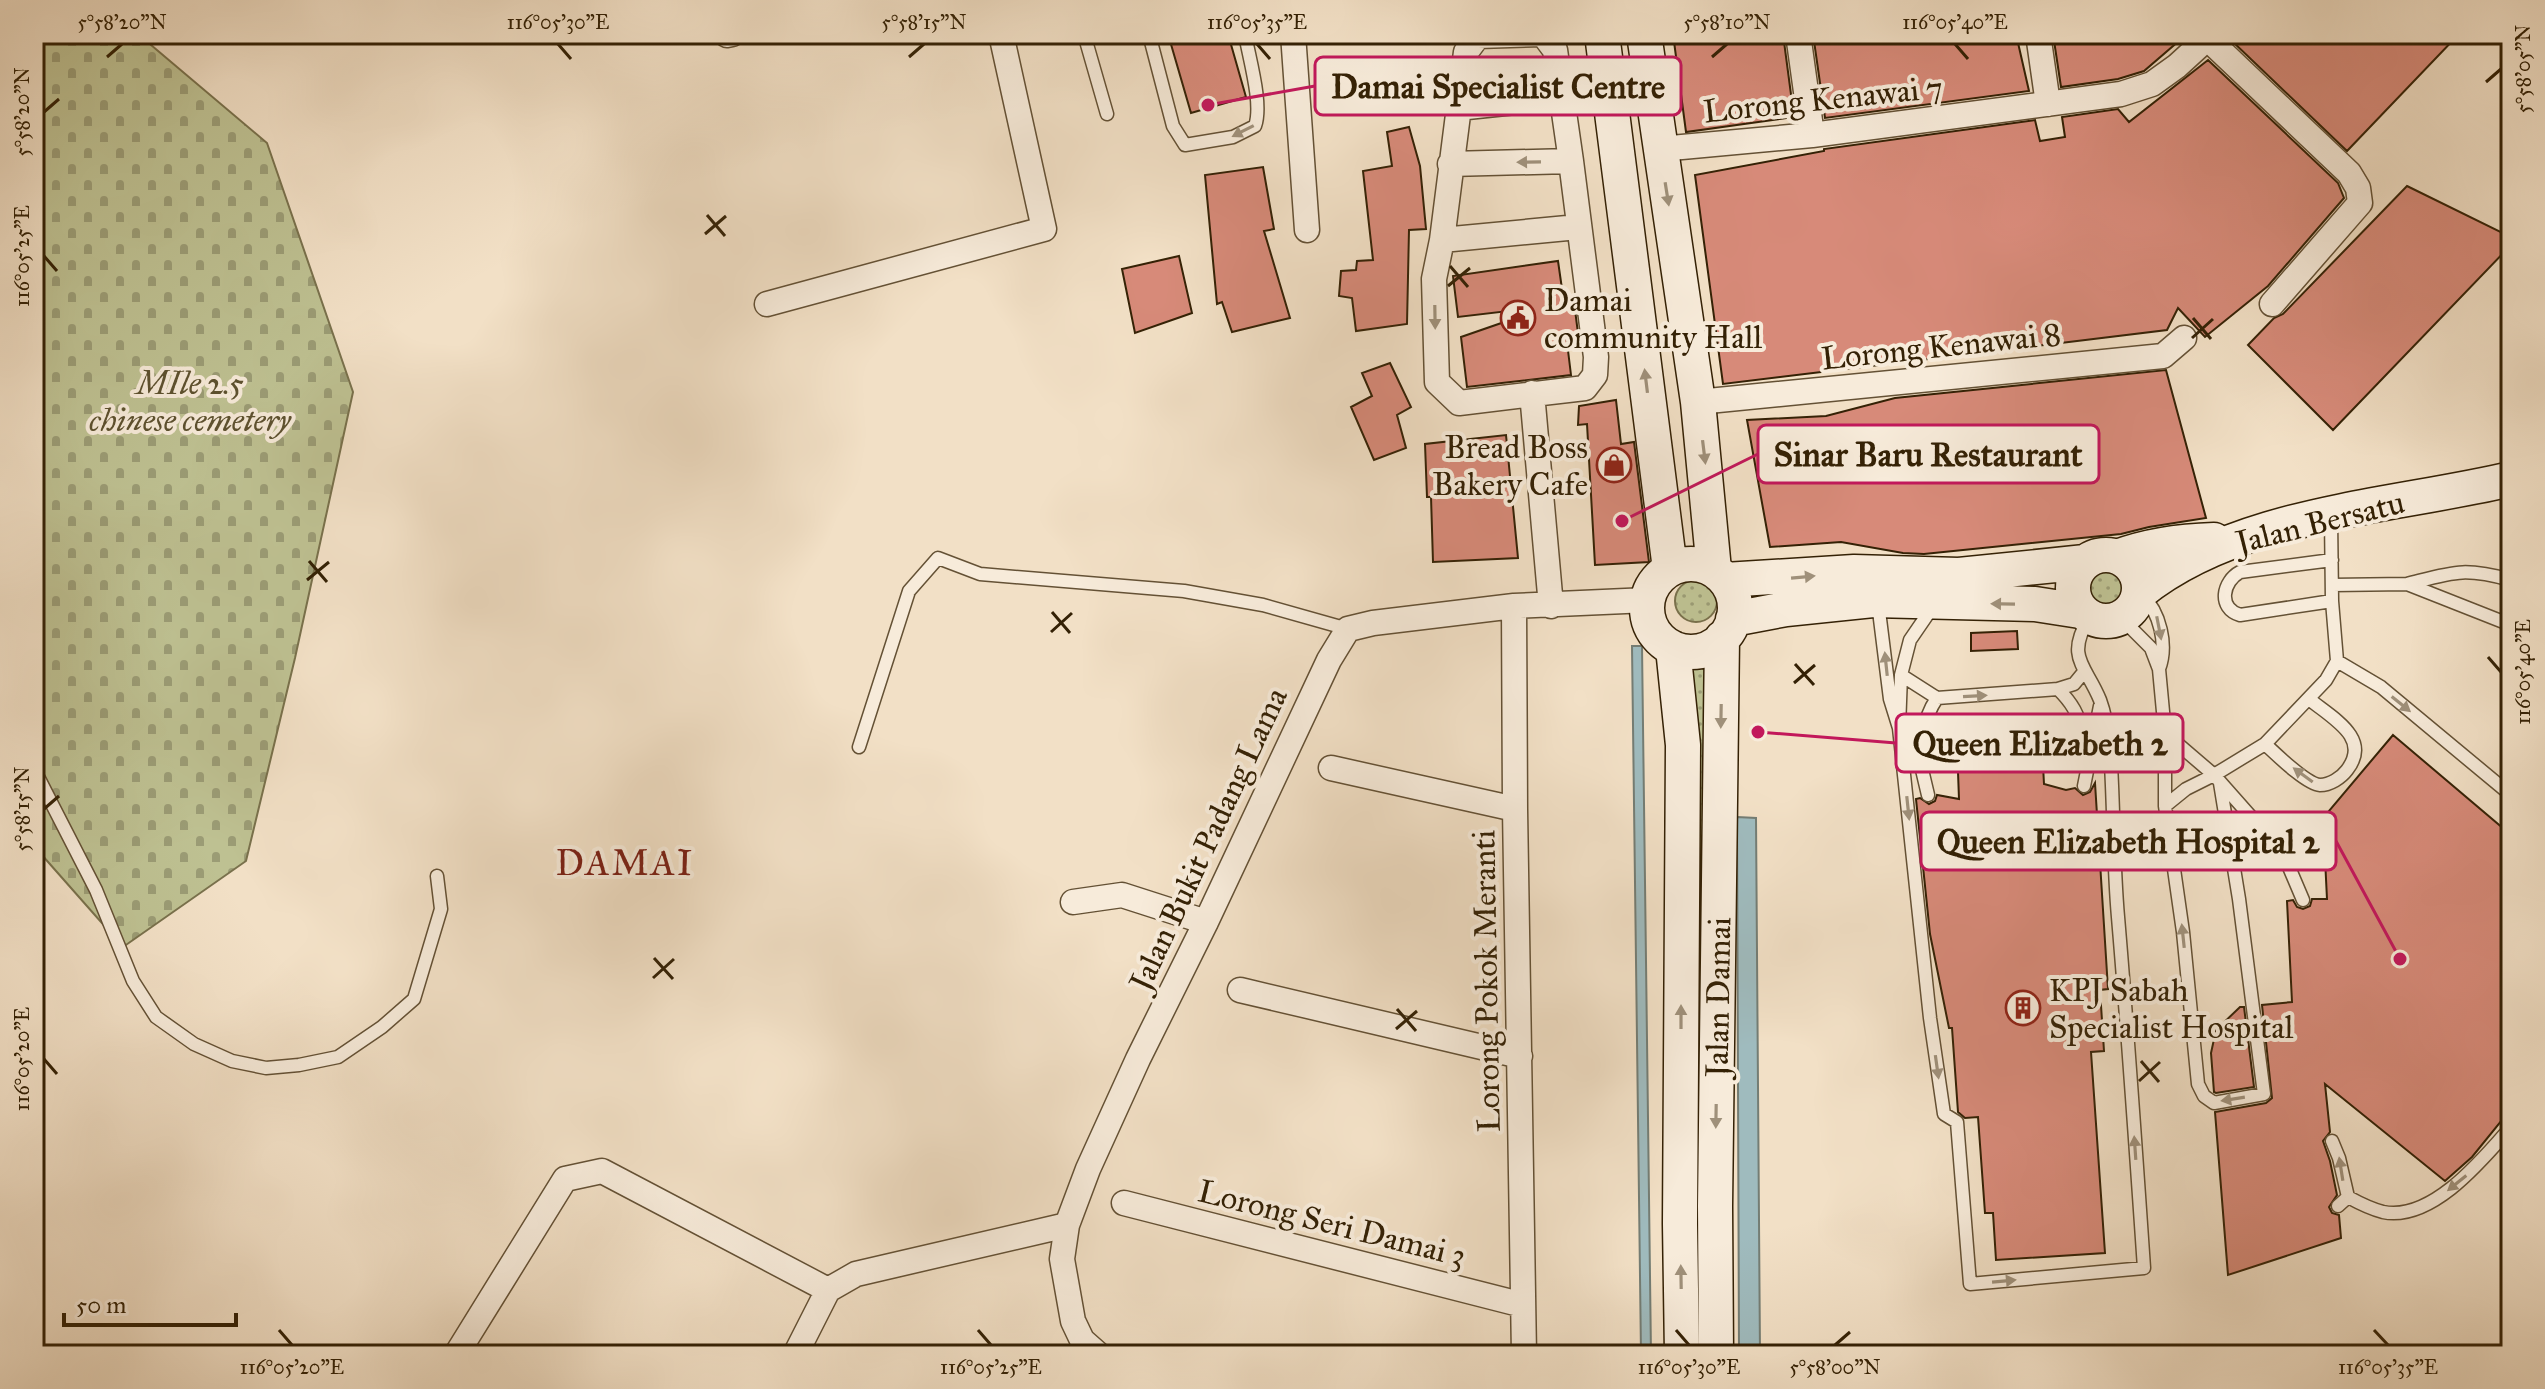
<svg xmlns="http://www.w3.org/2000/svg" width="2545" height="1389" font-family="'IM FELL Great Primer',serif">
<defs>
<pattern id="grass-dots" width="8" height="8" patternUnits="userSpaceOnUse" patternTransform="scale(2)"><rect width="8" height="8" fill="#bec192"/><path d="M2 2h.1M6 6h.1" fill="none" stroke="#9b9c75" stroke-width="1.8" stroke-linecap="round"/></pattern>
<pattern id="cemetery-stones" width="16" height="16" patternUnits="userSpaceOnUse" patternTransform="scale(2)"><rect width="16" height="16" fill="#bec192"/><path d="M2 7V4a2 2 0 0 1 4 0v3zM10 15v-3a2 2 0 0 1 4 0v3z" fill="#9b9c75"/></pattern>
</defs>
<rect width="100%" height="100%" fill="#f2e0c6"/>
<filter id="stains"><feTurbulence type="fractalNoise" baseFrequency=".0025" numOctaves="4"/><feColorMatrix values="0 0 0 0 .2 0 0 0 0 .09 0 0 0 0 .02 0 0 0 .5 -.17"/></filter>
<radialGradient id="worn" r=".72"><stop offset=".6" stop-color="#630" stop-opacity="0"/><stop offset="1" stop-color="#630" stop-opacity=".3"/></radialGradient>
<path fill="url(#grass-dots)" stroke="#79714c" stroke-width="2" d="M2088 589a18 18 0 1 1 36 0a18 18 0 1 1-36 0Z
M1675 601a21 21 0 1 1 42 0a21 21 0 1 1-42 0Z
M1687 656 1712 658 1702 1355 1699 783 1697 715Z"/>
<path fill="url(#cemetery-stones)" stroke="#79714c" stroke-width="2" d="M34 34H138L267 143 353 392 295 658 246 861 123 947 34 846Z"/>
<path fill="#9fbbbe" stroke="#747d74" stroke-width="2" d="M1632 646H1642L1651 1355H1641Z
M1737 817 1756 818 1760 1355H1739Z"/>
<path fill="#d78a79" stroke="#342105" stroke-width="2" d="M1168 34H1228L1246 97 1191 113Z
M1673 34H1783L1794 117 1686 132Z
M1813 34H2016L2029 91 1825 118Z
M2053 34H2187L2144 71 2118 79 2061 87Z
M2240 34H2459L2347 151 2232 41Z
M2208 60 2338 183 2344 198 2268 286 2205 337 2178 308 2167 330 1723 384 1695 175 1824 151V149L2035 120 2040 141 2065 137 2062 117 2118 109 2129 122Z
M1409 127 1420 166 1426 229 1409 230 1407 324 1356 331 1352 298 1339 296 1341 271 1356 270 1357 261 1373 260 1363 171 1392 166 1387 132Z
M1263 167 1274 229 1264 231 1290 318 1232 332 1222 302 1217 304 1205 175Z
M2407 186 2511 237V245L2333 430 2248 345 2274 318 2283 314Z
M1179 256 1192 313 1135 333 1122 269Z
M1558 261 1564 303 1574 302 1578 333 1566 334 1571 375 1467 387 1461 337 1510 320 1508 311 1458 317 1453 276Z
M1390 363 1411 407 1397 415 1406 448 1374 460 1351 407 1372 396 1362 373Z
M2166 370 2206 518 2149 527 2121 534 1924 554 1903 553 1841 542 1770 547 1747 420 1826 416 1895 398Z
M1616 400 1621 444 1634 442 1649 562 1595 565 1587 424 1578 425 1579 406Z
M1506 435 1518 558 1433 562 1431 497H1427L1425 444Z
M2017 631 2018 649 1971 651V633Z
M2041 730 2042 747 2036 750 2034 758 2037 763 2043 765 2044 784 2066 790 2075 788 2083 795 2090 792 2095 783 2108 989 2100 990 2104 1051 2091 1052 2105 1253 1996 1260 1993 1213H1985L1978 1117 1965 1118 1958 1112 1952 1028H1949L1930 934 1916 799 1920 798 1929 804 1935 801 1937 795 1959 799 1958 772 1965 768 1966 762 1956 752 1955 736Z
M2393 735 2511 835V1109L2472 1157 2445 1181 2325 1084 2330 1132 2323 1141 2330 1161 2337 1195 2329 1207 2332 1213 2339 1215 2341 1238 2228 1275 2215 1112 2266 1103 2272 1098 2262 1005 2292 1002 2287 901 2293 900 2297 907 2303 909 2310 906 2312 899H2327L2323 818Z
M2240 1007H2244L2254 1087 2216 1093 2214 1092 2211 1053 2216 1030Z"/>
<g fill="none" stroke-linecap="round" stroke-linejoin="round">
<g stroke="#645135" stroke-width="15">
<path id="lane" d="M1084 34 1107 114
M1149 34 1173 126 1185 145 1233 137 1255 126C1263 104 1249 58 1245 34
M2332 560 2240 572C2223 581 2217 608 2240 615L2332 601
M2407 584C2454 572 2463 567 2511 580
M2332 585 2407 584 2511 625
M2142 595C2160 612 2168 645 2159 669
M1875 603 1879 611 1890 699 1899 728 1919 757 1928 795
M1934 605 1910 640 1901 675 1937 698 2058 689 2074 684 2083 673
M2121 618 2151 648 2159 669 2165 733V806L2183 932 2198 1084 2204 1096 2214 1103 2264 1094 2239 899 2220 783
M2337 661 2381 687 2511 795
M1901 675 1899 728 1930 1018 1944 1114 1957 1122 1970 1284 2144 1268C2136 1151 2128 1034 2118 917 2113 861 2114 804 2110 748 2108 731 2106 716 2100 700 2086 665 2065 658 2089 618
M1937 698C1917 728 1924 748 1957 763
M2165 733 2214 775 2283 853 2303 900
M2265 744C2276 754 2306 784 2320 785 2330 785 2341 778 2347 770 2372 738 2332 718 2309 699
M859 747 909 591 938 558 980 574 1184 591 1263 605 1348 629
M2043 756C2089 747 2088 719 2058 689
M34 769 96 890 133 981 156 1017 194 1044 232 1061 266 1068 299 1065 338 1057 382 1027 414 999 441 909 437 876
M2084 786 2100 706
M2165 806 2186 789 2214 775 2265 744 2326 680 2337 661 2332 601 2331 517
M2332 1141 2339 1158 2348 1197
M2338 1206 2348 1197C2359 1203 2371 1209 2383 1212 2432 1222 2483 1159 2511 1127"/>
</g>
<g stroke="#645135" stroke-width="27">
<path id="street" d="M1293 34 1307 230
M1543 34 1555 50 1571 161
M1798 34 1812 135
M2038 34 2048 104
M727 35 732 34
M2207 38 2349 173 2358 188 2360 203 2272 304
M1458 108 1562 97
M1660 149 1812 135 2121 94 2152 84 2177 66 2212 34
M1450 164 1571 161 1596 357 1595 375 1585 388 1459 403 1437 382 1434 279 1442 240 1466 52 1478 36 1543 34
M1442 240 1578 227
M767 304 1044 229 1001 34
M1532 393 1551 606
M1698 402 2163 356 2184 338
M1514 606 1515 809 1524 1355
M1331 768 1515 809
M1073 902 1122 895 1206 922
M1240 990 1520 1056
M1124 1203 1523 1305
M456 1355 565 1179 602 1171 828 1290
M795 1355 828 1290 856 1274 1067 1225
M1099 1355 1082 1340 1073 1321 1062 1259 1067 1225 1088 1169 1138 1059 1206 922 1329 660 1348 629 1373 623 1514 606 1648 600"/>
</g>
<g stroke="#342105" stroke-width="37">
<path id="secondary" d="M1602 34 1670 569
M1644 34 1698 402 1714 570
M2073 588a33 33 0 1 1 66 0a33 33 0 1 1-66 0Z
M2117 557C2149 545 2179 541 2214 540
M1647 608a44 44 0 1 1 88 0a44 44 0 1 1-88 0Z
M1725 580 1854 572 1959 575 2085 562
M2139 593C2237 513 2392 507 2511 479
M1733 619 1786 609 1873 600 2035 604 2080 611
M1673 648 1683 745 1680 1224 1682 1355
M1716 1355 1715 1206 1722 638"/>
</g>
<use href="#lane" stroke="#f7ebda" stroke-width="12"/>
<use href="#street" stroke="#f7ebda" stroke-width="24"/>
<use href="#secondary" stroke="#f7ebda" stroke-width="34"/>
</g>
<defs><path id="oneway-solid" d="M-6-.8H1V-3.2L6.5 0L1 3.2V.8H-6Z" transform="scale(2)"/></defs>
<g fill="#9f907a">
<use href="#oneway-solid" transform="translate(1243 131) rotate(153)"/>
<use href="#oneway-solid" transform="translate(1529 162) rotate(179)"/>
<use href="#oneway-solid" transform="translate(1667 194) rotate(81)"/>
<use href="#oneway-solid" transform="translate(1435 317) rotate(89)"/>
<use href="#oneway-solid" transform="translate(1646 381) rotate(-97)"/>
<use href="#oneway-solid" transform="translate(1704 452) rotate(83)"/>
<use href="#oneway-solid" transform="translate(1803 577) rotate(-5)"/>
<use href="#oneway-solid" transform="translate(2003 604) rotate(-179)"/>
<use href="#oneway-solid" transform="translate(2159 628) rotate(79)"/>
<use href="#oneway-solid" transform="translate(1886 664) rotate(-96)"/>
<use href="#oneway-solid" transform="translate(1975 696) rotate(-3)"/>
<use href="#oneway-solid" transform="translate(2401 704) rotate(39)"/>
<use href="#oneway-solid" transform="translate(1721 716) rotate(91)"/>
<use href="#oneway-solid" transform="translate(2303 775) rotate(-144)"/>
<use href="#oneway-solid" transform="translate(1908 808) rotate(84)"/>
<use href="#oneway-solid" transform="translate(2183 936) rotate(-96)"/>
<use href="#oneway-solid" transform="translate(1681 1017) rotate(-90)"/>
<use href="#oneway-solid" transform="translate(1937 1067) rotate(82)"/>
<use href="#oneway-solid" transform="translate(2233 1099) rotate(171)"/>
<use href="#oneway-solid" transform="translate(1716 1116) rotate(91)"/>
<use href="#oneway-solid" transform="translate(2135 1148) rotate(-94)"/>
<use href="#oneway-solid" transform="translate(2341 1169) rotate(-99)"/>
<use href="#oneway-solid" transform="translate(2457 1183) rotate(141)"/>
<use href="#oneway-solid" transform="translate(1681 1277) rotate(-91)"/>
<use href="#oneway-solid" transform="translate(2004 1281) rotate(-5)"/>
</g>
<path fill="none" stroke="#342105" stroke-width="3" d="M558 44 571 59M1257 44 1270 59M1955 44 1968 59M107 57 122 44M909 57 924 44M1712 57 1727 44M2486 82 2501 69M44 112 59 99M707 215 725 236M705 234 726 216M44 256 57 271M1450 266 1468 287M1448 286 1470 268M2193 318 2211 339M2192 338 2213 319M309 561 327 582M307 580 329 562M1052 612 1070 633M1051 632 1072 613M2488 657 2501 672M1795 664 1814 685M1794 683 1815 665M44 809 59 796M654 958 673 979M653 978 674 959M1397 1009 1416 1031M1396 1029 1417 1011M44 1059 57 1074M2141 1061 2159 1082M2139 1081 2160 1062M279 1330 292 1345M978 1330 991 1345M1676 1330 1689 1345M2374 1330 2388 1345M1835 1345 1850 1332"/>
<defs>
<g id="civic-ring" transform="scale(1.8)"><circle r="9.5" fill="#f7ebda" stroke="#8f2418" stroke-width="1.5"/><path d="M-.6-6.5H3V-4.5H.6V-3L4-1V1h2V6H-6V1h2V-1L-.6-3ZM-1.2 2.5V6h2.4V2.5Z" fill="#8f2418"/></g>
<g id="shop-ring" transform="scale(1.8)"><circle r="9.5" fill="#f7ebda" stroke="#8f2418" stroke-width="1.5"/><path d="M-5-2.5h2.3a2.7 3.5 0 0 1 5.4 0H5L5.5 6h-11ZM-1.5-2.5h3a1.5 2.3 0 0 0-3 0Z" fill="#8f2418"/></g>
<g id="building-ring" transform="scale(1.8)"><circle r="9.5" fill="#f7ebda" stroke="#8f2418" stroke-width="1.5"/><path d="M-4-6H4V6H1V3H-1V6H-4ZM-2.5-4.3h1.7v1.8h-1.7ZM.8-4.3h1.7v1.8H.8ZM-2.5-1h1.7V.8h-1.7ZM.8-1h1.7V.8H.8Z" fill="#8f2418"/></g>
</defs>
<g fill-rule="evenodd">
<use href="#civic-ring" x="1518" y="318"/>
<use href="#shop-ring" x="1614" y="465"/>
<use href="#building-ring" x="2023" y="1008"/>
</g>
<g text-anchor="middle" stroke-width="8" stroke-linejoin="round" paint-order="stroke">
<g font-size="32" fill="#342105" stroke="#f7ebda">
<text transform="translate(1823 99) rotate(-6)" y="11">Lorong Kenawai 7</text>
<text transform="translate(1941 346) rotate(-6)" y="11">Lorong Kenawai 8</text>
<text transform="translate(2320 522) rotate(-14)" y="11">Jalan Bersatu</text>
<text transform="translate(1208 839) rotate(-65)" y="11">Jalan Bukit Padang Lama</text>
<text transform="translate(1486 981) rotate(-91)" y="11">Lorong Pokok Meranti</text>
<text transform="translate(1718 997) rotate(-89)" y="11">Jalan Damai</text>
<text transform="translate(1332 1223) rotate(14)" y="11">Lorong Seri Damai 3</text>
</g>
<g font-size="32" fill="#342105" stroke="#f7ebda" text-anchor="start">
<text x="1544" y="311">Damai<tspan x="1544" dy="37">community Hall</tspan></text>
<text x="1588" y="458" text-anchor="end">Bread Boss<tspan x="1588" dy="37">Bakery Cafe</tspan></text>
<text x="2049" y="1001">KPJ Sabah<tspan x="2049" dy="37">Specialist Hospital</tspan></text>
</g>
<g font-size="32" font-style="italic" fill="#5d512f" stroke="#f7ebda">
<text x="190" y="394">MIle 2.5<tspan x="190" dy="37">chinese cemetery</tspan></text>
</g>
<g font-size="36" letter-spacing="2" fill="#7a1f14" stroke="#f7ebda">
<text x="625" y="875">DAMAI</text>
</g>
</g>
<path fill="none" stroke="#c2185b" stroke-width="3" d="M1208 105L1315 86M1622 521L1758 454M1758 732L1896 743M2400 959L2336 841"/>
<g fill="#c2185b" stroke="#f7ebda" stroke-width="3">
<circle cx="1208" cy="105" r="8"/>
<circle cx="1622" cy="521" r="8"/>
<circle cx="1758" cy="732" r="8"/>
<circle cx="2400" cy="959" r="8"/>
</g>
<g fill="#f7ebda" stroke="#c2185b" stroke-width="3">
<rect x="1315" y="57" width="366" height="58" rx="8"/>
<rect x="1758" y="425" width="341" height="58" rx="8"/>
<rect x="1896" y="714" width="287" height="58" rx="8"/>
<rect x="1921" y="812" width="415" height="58" rx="8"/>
</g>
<g font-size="34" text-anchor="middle" font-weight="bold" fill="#342105">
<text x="1498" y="98">Damai Specialist Centre</text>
<text x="1928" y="466">Sinar Baru Restaurant</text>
<text x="2040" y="755">Queen Elizabeth 2</text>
<text x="2128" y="853">Queen Elizabeth Hospital 2</text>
</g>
<rect width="2545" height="1389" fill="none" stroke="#f2e0c6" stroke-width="88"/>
<path d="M64 1313v12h172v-12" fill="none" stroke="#342105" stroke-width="4"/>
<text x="76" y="1313" font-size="24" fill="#342105" stroke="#f7ebda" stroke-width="6" paint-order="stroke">50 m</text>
<rect x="44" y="44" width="2457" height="1301" fill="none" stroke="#342105" stroke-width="3"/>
<g font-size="20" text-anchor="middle" fill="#342105">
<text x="122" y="29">5°58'20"N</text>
<text x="558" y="29">116°05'30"E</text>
<text x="924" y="29">5°58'15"N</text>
<text x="1257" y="29">116°05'35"E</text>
<text x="1727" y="29">5°58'10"N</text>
<text x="1955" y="29">116°05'40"E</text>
<text transform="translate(2523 69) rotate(-90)" y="7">5°58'05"N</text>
<text transform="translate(22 112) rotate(-90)" y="7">5°58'20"N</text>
<text transform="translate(22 256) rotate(-90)" y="7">116°05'25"E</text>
<text transform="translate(2523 672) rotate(-90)" y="7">116°05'40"E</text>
<text transform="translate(22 809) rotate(-90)" y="7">5°58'15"N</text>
<text transform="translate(22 1059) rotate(-90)" y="7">116°05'20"E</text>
<text x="292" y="1374">116°05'20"E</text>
<text x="991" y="1374">116°05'25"E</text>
<text x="1689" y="1374">116°05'30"E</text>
<text x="1835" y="1374">5°58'00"N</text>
<text x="2388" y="1374">116°05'35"E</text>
</g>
<rect width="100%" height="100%" filter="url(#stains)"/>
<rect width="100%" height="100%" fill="url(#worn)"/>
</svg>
